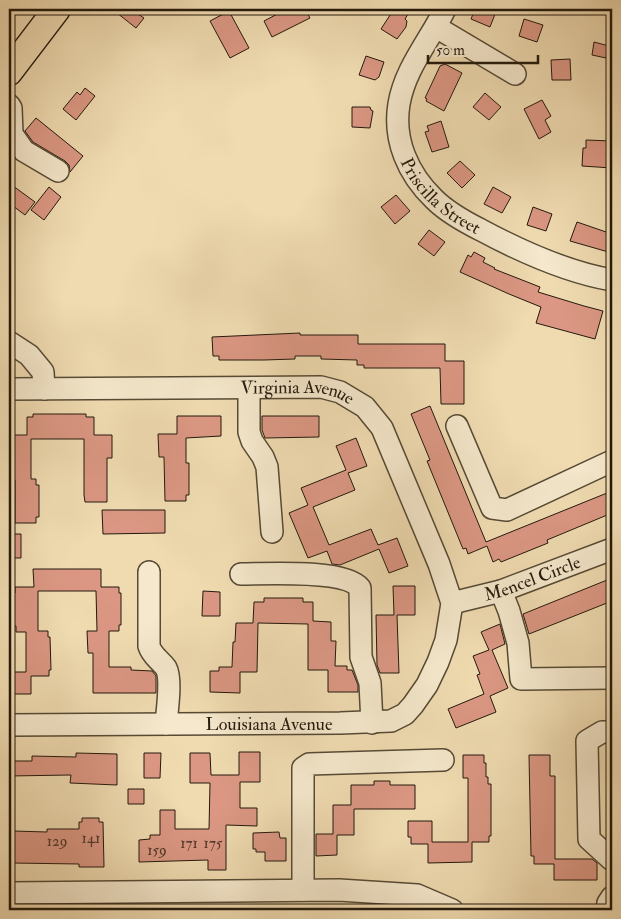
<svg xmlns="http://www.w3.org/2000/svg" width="621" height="919" font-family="'IM FELL Double Pica',serif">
<rect width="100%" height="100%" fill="#f0dbb1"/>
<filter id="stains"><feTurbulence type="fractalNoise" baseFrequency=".004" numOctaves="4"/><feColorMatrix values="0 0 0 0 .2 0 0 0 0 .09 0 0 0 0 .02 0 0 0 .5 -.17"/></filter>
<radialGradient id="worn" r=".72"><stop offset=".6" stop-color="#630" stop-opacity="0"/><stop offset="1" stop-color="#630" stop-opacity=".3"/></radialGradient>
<path fill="#db9783" stroke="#23190c" d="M112 9H142L138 14 144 18 136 28Z
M287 9H305L310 18 272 37 264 21Z
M394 9H411L405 19 407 21 406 27 397 39 381 29Z
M475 9H497L490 27 471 19Z
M229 11 249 48 230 58 210 21Z
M524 19 543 25 537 42 519 36Z
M594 42 609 46 606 58 592 55Z
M366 56 384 62 379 77 375 80 359 75Z
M570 59 571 80H552L551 60Z
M445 64 462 73 444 111 426 101 427 99 425 98 440 66Z
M85 88 95 96 76 120 63 109 77 92 80 95Z
M485 93 501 107 489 120 473 107Z
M542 100 551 116 545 120 551 132 539 139 524 109Z
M352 107H370L371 110 373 111 370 128 352 127Z
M36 118 83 156 70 172 69 165 65 161 33 142 25 131Z
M441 121 449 147 432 152 425 132 429 131 427 126Z
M586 140 612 141V168L582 166 583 148H586Z
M460 161 475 175 462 188 447 173Z
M9 183 35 202 25 215 9 203Z
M49 187 61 197 44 220 31 210Z
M493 187 511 197 502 213 484 204Z
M396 195 410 211 395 224 381 207Z
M533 207 552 214 546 231 527 225Z
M577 222 612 234V253L570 241Z
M429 230 445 242 434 256 418 244Z
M474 252 485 258 483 262 495 268 494 269 540 287 538 292 584 306 603 311 595 339 536 323 541 307 509 294 460 272 468 255 471 257Z
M300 333V335H358V344H445V361H464V404H441L440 368H364V365H357V360L321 359V356H295V359L264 360H219V356H213L212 337Z
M430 406 486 542 612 491V513L547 540 548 543 501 562 499 559 493 562 487 546 468 554 466 548 463 549 427 461 430 460 411 414Z
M33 414H86V417H94V435H112V458H107V502H85L84 495V439H31V479H36V485H39V517H36V523H15V480H9V435H27V417H33Z
M177 416H221V436L186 438V463H189V495H186V501H165L164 457H159L158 434H177Z
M262 416H319V437L265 438 262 430Z
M356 438 367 466 348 473 355 490 313 507 329 545 371 529 378 545 397 538 408 566 389 573 379 549 340 565 332 564 327 551 308 558 289 513 308 505 301 488 346 470 336 446Z
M102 510H165V533L103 534Z
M9 534H21V558H9Z
M33 569H101V587H119V593H121V625H119V631H109V667H131V670L152 671 156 676V693H93V653H88L87 631H97L96 591H38V631H48V637H50L51 670H49V676H31V694H9V674H13V672H26V632H16V626H14V593H15V587H34Z
M612 578V601L529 634 523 614Z
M393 586H415V615H397L399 673H380L377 665 376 615H394Z
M203 591 220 592V616H202Z
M264 598H303V602H313V621L331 622V641H336L335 666H347V670H352L358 685V692H328V670H308V624L258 623 257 672H240V693L210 692V671H219V667H232L233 642H235L236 623H253L254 602H264Z
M500 624 505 644 492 650 508 688 490 696 496 712 456 728 448 709 484 694 477 675 480 674 473 656 489 650 481 632Z
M239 752H260V782H240V808H257V826L226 825V870H208V860L139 862V840L150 839V835H160V810H175V829H209L210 783H190V753H210L211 775H239Z
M76 753 117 754V785L70 783 71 775 9 776V761H32V756L76 757Z
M144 753H161L160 778H144Z
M463 755H484V763H486V777H488V784H491V836H489V842H472V862L428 863V844H411V837H408V821H432V842H468V778H463Z
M529 755H550V776H555V859H592L597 863V880H554V864H534V856H531Z
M374 781H390V785H415V809H354V835H337V855L316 856V834H333V805H351V785H374Z
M128 789H144V804H128Z
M82 818H99V822H103L104 867H79V864L12 863 13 831 47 832V829H79V822H82Z
M279 832 280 838H286V861H265V852H256V849H253V833Z"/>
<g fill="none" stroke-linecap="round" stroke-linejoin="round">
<g stroke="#564a35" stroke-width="24">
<g id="minor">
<path id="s1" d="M445 9C430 40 405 68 399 104 393 140 408 174 434 199 447 212 465 222 481 230 522 252 566 272 612 280"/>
<path d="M436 27 515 74"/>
<path d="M9 105 11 108 12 134 24 151 58 171"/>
<path d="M9 342 29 355 43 372 44 389"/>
<path d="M249 388V432L252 441 263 457 267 467 272 532"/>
<path id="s2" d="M9 389 321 387 340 392 365 407 382 428 439 564 452 603 446 640 438 662 427 685 413 705 405 714 391 721 340 723 9 725"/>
<path d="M457 426 492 508 507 510 612 461"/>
<path d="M149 572V646C152 656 160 660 166 668 172 679 167 711 166 724"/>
<path d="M241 574C266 574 345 569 360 588L361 657 370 683 372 723"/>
<path d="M501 591 509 611 518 643 521 679 612 678"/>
<path id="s3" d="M452 603 501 591 612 549"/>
<path d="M612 732H602L587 741 589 839 612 860"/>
<path d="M303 890V768L309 764 443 760"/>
<path d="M9 893 339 890 417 895 452 910"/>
<path d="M607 910 608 903 612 897"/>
</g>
</g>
<g stroke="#23190c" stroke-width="29">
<path id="major" d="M9 72 57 9"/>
</g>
<use href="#minor" stroke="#f5e8cc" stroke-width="21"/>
<use href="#major" stroke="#f0dbb1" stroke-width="26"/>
</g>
<g text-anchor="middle" stroke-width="4" stroke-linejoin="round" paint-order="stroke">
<g font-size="15" fill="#51382a">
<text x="91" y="843">141</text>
<text x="57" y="846">129</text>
<text x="189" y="848">171</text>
<text x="213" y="848">175</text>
<text x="157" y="855">159</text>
</g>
<g font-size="18" fill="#23190c" stroke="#f5e8cc">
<text dy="6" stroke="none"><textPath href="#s1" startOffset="214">Priscilla Street</textPath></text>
<text dy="6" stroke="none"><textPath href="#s2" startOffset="289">Virginia Avenue</textPath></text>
<text dy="6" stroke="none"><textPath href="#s3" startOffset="84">Mencel Circle</textPath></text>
<text x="269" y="730">Louisiana Avenue</text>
</g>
</g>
<rect width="621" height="919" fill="none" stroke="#f0dbb1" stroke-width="30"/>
<rect x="10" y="10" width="601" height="899" fill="none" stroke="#23190c" stroke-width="2.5"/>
<rect x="15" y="15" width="591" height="889" fill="none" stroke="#23190c"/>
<path d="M428 55v8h110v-8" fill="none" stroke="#23190c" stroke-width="2.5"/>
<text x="436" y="55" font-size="15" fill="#23190c" stroke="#f5e8cc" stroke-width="4" paint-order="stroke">50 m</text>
<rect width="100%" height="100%" filter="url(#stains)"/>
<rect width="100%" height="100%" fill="url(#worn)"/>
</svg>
